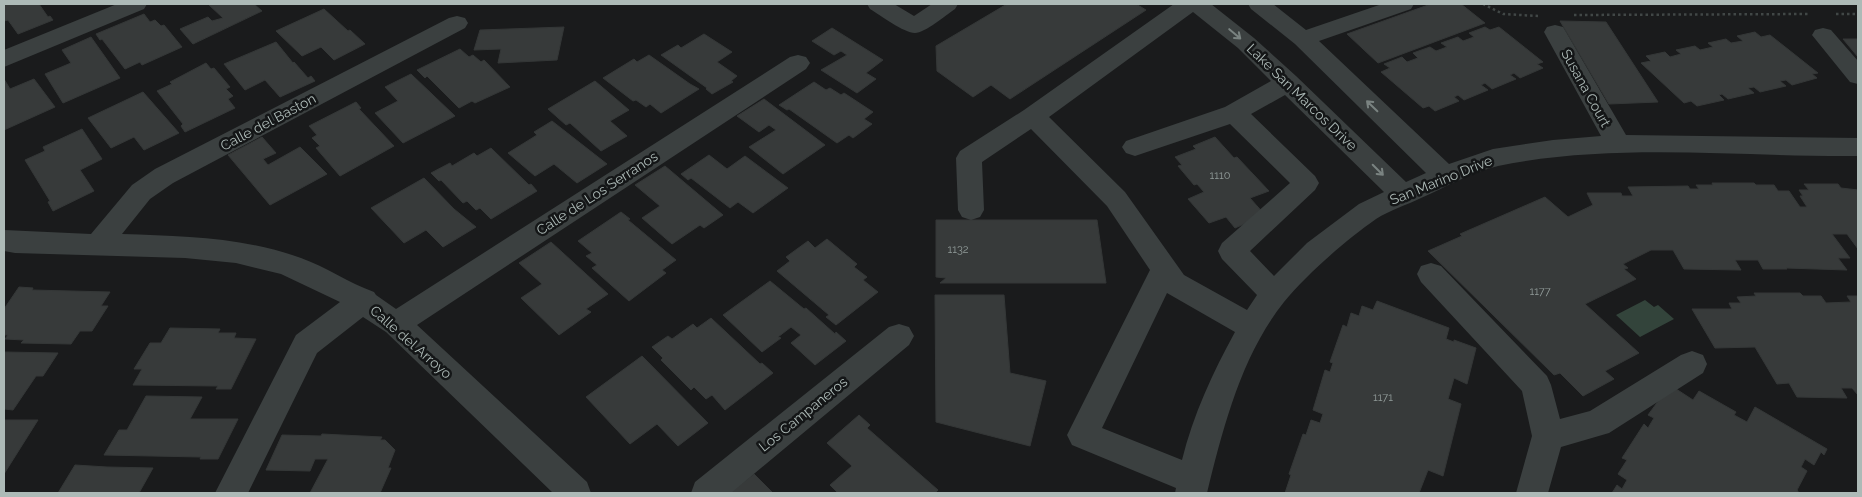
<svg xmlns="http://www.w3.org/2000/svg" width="1862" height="497" font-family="Raleway,sans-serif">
<rect width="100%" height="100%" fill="#1a1b1c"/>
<path fill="#33443b" d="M1645 300 1654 307 1658 305 1674 319 1640 337 1616 315Z"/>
<path fill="#373a3a" stroke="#343737" d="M4 4H39L48 17 50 16 53 20 18 34 8 20 4 21Z
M208 4H254L262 11 193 44 180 29 208 17 212 21 223 18Z
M1007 4H1136L1146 10 1010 99 991 85 973 97 937 71 936 46Z
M1431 4H1461L1485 23 1378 63 1347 34Z
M324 9 348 31 350 30 365 44 334 60 321 47 302 56 276 31Z
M144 14 150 22 155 20 161 26 164 25 182 47 142 65 140 62 125 69 102 39 100 40 96 34Z
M1560 21 1606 22 1658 102 1609 104Z
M564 27 557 60 498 63 501 49 474 50 480 30Z
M1485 27 1490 30 1499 27 1543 62 1537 64 1543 68 1520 78 1514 73 1510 75 1516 79 1492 89 1485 83 1481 85 1488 90 1464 100 1458 95 1454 97 1459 101 1435 111 1429 106 1423 108 1381 72 1390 68 1384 64 1402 57 1407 62 1418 58 1413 53 1430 47 1436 51 1447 47 1441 43 1458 37 1463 41 1474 37 1469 33Z
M832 28 883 60 866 73 876 79 857 93 821 70 847 55 841 51 834 55 812 41Z
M1755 32 1761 37 1770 35 1818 73 1812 74 1817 78 1792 85 1786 80 1780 81 1786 86 1760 92 1754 87 1748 88 1754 93 1728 99 1722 94 1719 95 1724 100 1697 106 1691 101 1684 103 1641 63 1651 61 1646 56 1665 52 1670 57 1681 54 1676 50 1695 46 1700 50 1713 47 1708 43 1726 39 1731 43 1743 41 1737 36Z
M704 34 732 52 717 62 737 76 731 81 733 82 712 94 706 89 707 88 661 55 678 45 681 48Z
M91 37 120 78 63 103 45 74 71 63 62 50Z
M1843 39H1858V57Z
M276 42 293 63 294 62 308 78 311 76 315 81 280 97 265 80 245 90 224 64Z
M460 49 469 57 473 55 481 62 484 60 510 87 475 103 472 101 459 108 427 76 425 78 417 70Z
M649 55 690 84 699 89 661 113 650 104 646 107 636 100 633 101 603 78 634 59 637 62Z
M206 63 211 69 214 68 230 87 226 89 233 96 228 99 235 108 185 132 181 126 183 124 157 91 172 84 170 82Z
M411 74 455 116 403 143 375 113 398 101 385 87Z
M4 79 10 89 34 79 55 107 4 130Z
M595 81 629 110 610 121 627 136 601 151 570 123 566 125 548 109Z
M814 82 826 90 830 88 841 95 844 93 873 112 864 119 872 124 853 138 849 135 837 143 789 109 787 110 779 105Z
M143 92 179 133 144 150 134 137 111 148 88 118Z
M764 99 825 145 783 174 749 147 776 130 769 125 759 132 737 116Z
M356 102 361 108 359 109 394 146 340 176 316 148 320 146 312 138 317 135 309 126Z
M552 121 607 164 577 183 554 164 535 176 508 153 537 135 534 132Z
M82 129 102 159 80 170 94 191 53 211 48 202 50 201 25 160 45 151 43 147Z
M262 137 276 153 263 159 268 165 300 147 327 174 270 205 228 155Z
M1215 137 1234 158 1237 157 1269 191 1250 198 1265 215 1235 228 1226 217 1209 223 1188 199 1204 192 1197 184 1194 185 1178 166 1182 165 1175 157 1196 149 1193 146Z
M491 148 529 185 531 184 537 191 491 219 480 208 476 210 467 201 463 203 441 180 439 181 431 173 450 163 452 166 474 153 477 156Z
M709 155 727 169 745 156 788 188 753 213 738 202 730 208 691 178 688 180 681 174Z
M665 166 723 215 704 228 700 225 672 244 642 218 660 206 635 185Z
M424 178 454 209 476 227 443 247 426 230 404 243 371 208Z
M1712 183H1754L1756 185H1774L1778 191H1789L1800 207H1807L1800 196H1803L1799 190H1809L1804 184H1838L1841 188 1858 190V249L1847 234H1832L1850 258H1838L1847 270 1786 268 1787 269H1763L1758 260H1735L1741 270 1684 269 1673 250H1651L1623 264 1628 268 1624 269 1636 279 1585 304 1639 353 1605 371 1614 379 1583 396 1560 373 1554 375 1428 251 1462 236 1460 234 1545 197 1568 217 1593 205 1587 193H1621L1622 196H1633L1628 187 1688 186 1690 189H1699L1696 185H1713Z
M621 212 630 219 628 220 676 260 662 270 666 273 629 301 592 268 597 265 586 256 592 253 578 241Z
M936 220H1097L1106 283H940L946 278 936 277Z
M827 239 857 264 854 267 867 277 863 280 878 292 836 325 826 317 829 315 777 271 790 261 786 257 808 241 815 248Z
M551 242 608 294 586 309 591 312 559 335 521 298 542 284 519 263Z
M770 281 804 309 806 308 835 334 836 332 846 341 815 365 791 343 801 335 791 327 778 337 781 338 762 352 723 315Z
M19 287 33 288 32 290 110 292 101 306H108L92 331H80L71 344 21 343 24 340 5 339 8 335H4V309Z
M1754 293H1800L1803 296H1821L1826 303 1851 302 1847 296H1858V395L1852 388H1841L1847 398 1797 397 1789 383 1777 384 1755 347 1715 348 1692 309H1732L1729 303H1741L1737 297 1756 296Z
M935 295H1004L1010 373 1046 381 1030 446 936 422Z
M1377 301 1449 328 1446 339 1454 342V340L1476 348 1467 384 1454 378 1448 399 1461 404 1443 476 1428 470 1419 493H1285L1291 475 1289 474 1303 434 1306 435 1311 420 1320 423 1323 414 1313 410 1325 370 1330 372 1333 363 1330 362 1343 325 1347 327 1351 313 1359 316 1362 306 1373 310Z
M711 318 760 364 762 363 773 373 725 410 712 395 706 399 694 387 691 390 661 360 663 358 652 347 668 336 672 339 693 324 697 328Z
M170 328 220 329 218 333H236L234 338 256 339 231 389H216L218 386 133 385 142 369H134L150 343H161Z
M4 352 58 353 43 376H36L13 410 4 409Z
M642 356 708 423 678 446 657 424 630 444 586 397Z
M1670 385 1693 400 1699 391 1736 412 1734 415 1747 422 1755 407 1827 449 1824 455 1821 452 1814 465 1805 459 1801 467 1807 471 1797 490 1799 493H1612L1617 485 1622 489 1627 480 1618 474 1627 460 1622 458 1644 424 1648 428 1654 418 1648 415Z
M146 396 202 397 190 419H238L218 459H200L201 457 104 455 119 430H127Z
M859 415 870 425 867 428 938 490 935 493H838L830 485 852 466 827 443Z
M4 420H38L4 474Z
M322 434 382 437 380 440H385L395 450 388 468H391L380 493H310L328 459H315L310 471 266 470 282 435 321 436Z
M75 465 107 467 153 468 139 493H58Z
M754 474 773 493H729Z"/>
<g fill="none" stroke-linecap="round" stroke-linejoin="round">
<path stroke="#414746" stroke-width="2.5" stroke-dasharray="2.5 3" stroke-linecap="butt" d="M1483 4 1503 14 1538 16
M1836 14H1858
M1574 15 1810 14"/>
<path fill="#3b4040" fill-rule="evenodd" d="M117 4H147L144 9 4 67V50Z
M867 4H894L914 16 932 4H958L955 9C946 15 925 33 915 33 904 33 880 15 870 9Z
M1174 4H1211L1254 38 1296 76 1406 182 1426 173 1295 44 1251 9 1248 4H1273L1306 30 1382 4H1414L1411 9 1319 41 1449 164 1493 149 1553 140 1601 136 1544 32 1547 27 1555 25 1563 27 1566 32 1626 135 1858 138V156C1741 157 1613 142 1498 166 1472 172 1446 187 1421 198 1407 205 1390 210 1376 219 1346 240 1307 274 1284 302 1241 356 1223 428 1207 493H1175L1176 488 1072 445 1067 435 1150 270 1107 206 1031 129 982 162 984 210 980 217 971 220 962 217 958 210 956 158 960 151 1024 110ZM1193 12 1238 48 1271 81 1225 107 1126 141 1122 147 1126 153 1135 156 1230 124 1290 183 1222 243 1218 251 1222 259 1257 295 1247 310 1184 275 1125 192 1049 117ZM1285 95 1384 192 1359 204 1307 243 1274 276 1250 251 1315 190 1319 183 1315 176 1251 114ZM1167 293 1235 332C1213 372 1193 415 1182 460L1102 428Z
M457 16 465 18 468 23 465 28 173 183 150 199 122 234C183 236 243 237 301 258 326 267 349 283 374 292L376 295 396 309 790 57 798 55 806 57 810 63 806 69 417 325 587 482 591 493H553L386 332 363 317 317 353 248 493H215L296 335 340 302 281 274 236 263 185 258 15 253 4 251V230L91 234 132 185 155 169 449 18Z
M1823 28 1831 30 1858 61V84L1850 82 1812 35 1815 30Z
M1431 263 1441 266 1547 376 1551 385 1560 419 1590 411 1681 355 1692 351 1703 355 1707 364 1703 373 1609 433 1561 447 1548 493H1516L1532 436 1522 391 1421 282 1417 274 1421 266Z
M899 324 909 327 914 336 909 345 731 493H691L695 482 889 327Z"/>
</g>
<defs><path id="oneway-shaft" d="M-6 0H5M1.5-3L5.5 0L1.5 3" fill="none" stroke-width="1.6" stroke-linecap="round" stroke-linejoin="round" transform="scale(1.25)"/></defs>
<g stroke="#7a8381">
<use href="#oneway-shaft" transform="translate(1235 34) rotate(40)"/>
<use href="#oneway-shaft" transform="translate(1372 106) rotate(-136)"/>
<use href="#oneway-shaft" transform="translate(1378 170) rotate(45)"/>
</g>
<g text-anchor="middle" stroke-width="5" stroke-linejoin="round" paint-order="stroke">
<g font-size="11" fill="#909a98">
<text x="1220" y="179">1110</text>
<text x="958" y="253">1132</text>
<text x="1540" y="295">1177</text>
<text x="1383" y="401">1171</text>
</g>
<g font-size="14" fill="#adbab7" stroke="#141617">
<text transform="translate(1586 88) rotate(61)" y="5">Susana Court</text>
<text transform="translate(1302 97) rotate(44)" y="5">Lake San Marcos Drive</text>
<text transform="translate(268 122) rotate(-28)" y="5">Calle del Baston</text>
<text transform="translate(1441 180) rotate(-22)" y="5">San Marino Drive</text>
<text transform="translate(597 193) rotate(-33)" y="5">Calle de Los Serranos</text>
<text transform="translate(411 342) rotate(41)" y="5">Calle del Arroyo</text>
<text transform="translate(803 414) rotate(-39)" y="5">Los Campaneros</text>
</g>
</g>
<rect width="1862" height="497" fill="none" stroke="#adbab7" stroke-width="10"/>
</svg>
